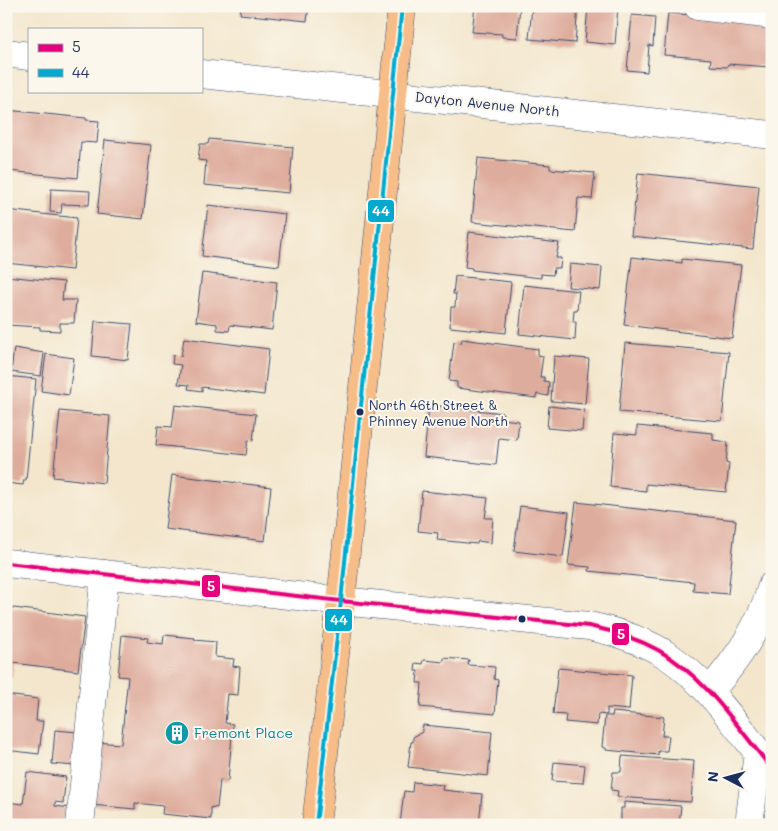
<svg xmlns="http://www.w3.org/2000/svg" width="778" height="831" font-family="Mali,sans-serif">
<rect width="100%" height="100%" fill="#fbf7ec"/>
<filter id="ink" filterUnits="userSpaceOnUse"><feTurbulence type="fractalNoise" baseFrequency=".02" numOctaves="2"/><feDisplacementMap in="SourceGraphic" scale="10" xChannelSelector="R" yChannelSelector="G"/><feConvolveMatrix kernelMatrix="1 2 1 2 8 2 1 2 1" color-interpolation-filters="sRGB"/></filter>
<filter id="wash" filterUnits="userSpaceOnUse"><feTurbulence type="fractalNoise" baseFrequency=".0096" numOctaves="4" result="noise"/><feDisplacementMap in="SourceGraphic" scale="20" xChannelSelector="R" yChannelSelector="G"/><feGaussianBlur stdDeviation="1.12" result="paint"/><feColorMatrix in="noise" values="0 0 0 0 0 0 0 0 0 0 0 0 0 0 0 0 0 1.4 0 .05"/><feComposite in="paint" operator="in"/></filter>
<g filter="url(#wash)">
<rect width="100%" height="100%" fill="#f3e6cc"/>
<g id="blocks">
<path fill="#deac9c" d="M198 6H215L214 9 198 8Z
M241 6H309L307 21 240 14Z
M475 6H520L517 38 502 37V34L472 32Z
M532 6H578L575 43 529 39Z
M588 6H618L615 45 585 42Z
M668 13 772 22 770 67 728 64 727 67 710 66 711 59 664 55Z
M632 15 655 17 653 46 649 45 647 72 627 70Z
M6 110 86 118V120L99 121 97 143 81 142 78 178 8 171 10 151H6Z
M209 139 293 147 289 193 204 185 206 161 198 160 200 144H208Z
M105 140 151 145 143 219 97 214Z
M478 158 550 165V169L595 173 592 199 578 198 575 232 472 222Z
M638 173 759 186 753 249 631 236Z
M51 189 90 191 89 205 62 204 61 213 50 212Z
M208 205 285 214 279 266 202 256Z
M6 210 77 218 72 270 6 263Z
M469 232 559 243 556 258H561L560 268H554L553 275 541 274V278L472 270V268L465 267Z
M632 257 682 263V259L741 265 732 338 624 325Z
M570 264 602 267 600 290 568 287Z
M202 273 277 282 272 330 230 325 229 331 217 330V324L196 321Z
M6 276 64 282 62 300H76L74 323H60V331L40 330V327L6 325Z
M455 276 511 282 506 333 450 327 451 307H455L456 294H453Z
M524 285 579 291 577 310H574L573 322H576L575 340 519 334Z
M95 321 132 324 128 360 92 356Z
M184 338 269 349 264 395 202 387V391L188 389 189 385 178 384 181 365 172 364 173 355 181 356Z
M462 339 538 349V355L543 356 540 377H544V381L549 382 548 396 537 394 536 398 457 388V382L449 381 454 342 461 343Z
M625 343 729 352 722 421 619 412Z
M14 348 44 353 41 376 11 372Z
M46 354 74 358 69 395 41 391Z
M554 356 589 359 585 404 551 401Z
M6 376 36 379 26 480H24L23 485 6 483Z
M175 405 256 414 253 441 248 440 246 455 156 445 158 426 172 427Z
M429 405 503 413 502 419 519 421 517 440 499 438 496 465 424 457Z
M549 406 584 410 582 431 547 428Z
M60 411 110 416 104 483 53 477Z
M637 426 713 433V440L728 442 726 463 729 464 726 492 646 484V491L610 487 614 433 637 435Z
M172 475 271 487 265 541 165 529Z
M422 491 488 498 485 518H493L491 543 478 541 477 544 437 540 438 533 418 531Z
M576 502 736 520 728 594 693 591 694 582 589 571 590 567 568 565Z
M520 506 569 512 563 557 514 551Z
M6 607 85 617 78 671 13 663 12 677 6 676Z
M122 635 148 638 147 642 163 644 164 635 195 638 194 640 216 642 215 657 234 659 233 666 240 667 238 695 228 694 225 723 233 724 228 781 220 780 217 808 211 807V819L162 814 163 806 135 803V809L91 805 95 742 121 744 128 677 118 676Z
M444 658 469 660 468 665 495 667 494 679 498 680 495 714 420 707 422 683H417L418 671H415L416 663 423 664 424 660 444 662Z
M558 668 632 675 629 710 607 708V715L598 714 597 725 565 722 566 715 553 714Z
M6 695 38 699 36 721H43L39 754 6 750Z
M613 712 664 717 662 736H669L667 751H658V755L606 750V748L602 747 605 716H612Z
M423 725 492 732 488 776 408 767 411 742H413V737L422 732Z
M55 730 78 732 75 766 52 764Z
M622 756 694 761 691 802 617 797 618 791 611 790 613 772H621Z
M554 762 585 765 583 783 552 781Z
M27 772 66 777 63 803 55 802V806L71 808 69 825H6V802L23 804Z
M413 782 443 785 442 790 482 794 479 825H400L404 791 412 792Z
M624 802 681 806 679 825H621V808H624Z"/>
</g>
</g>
<g filter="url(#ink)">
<use href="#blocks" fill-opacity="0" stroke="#3b4a6e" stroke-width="1"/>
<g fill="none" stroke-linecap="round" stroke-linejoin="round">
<g stroke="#3b4a6e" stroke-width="29">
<path id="minor" d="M698 6 772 15
M6 53 29 56
M201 74 772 135
M6 563 341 601 589 626C617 632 644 640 668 656 711 685 738 730 772 769
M709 692C737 660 760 627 772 586
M80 825 105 574
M749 825 758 752"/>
</g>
<g stroke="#3b4a6e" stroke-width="29">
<path id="major" d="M316 825 341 601 402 6"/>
</g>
<use href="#minor" stroke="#fff" stroke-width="28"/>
<use href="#major" stroke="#f7bd88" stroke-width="28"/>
<g stroke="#fbf7ec" stroke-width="8">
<path id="bus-1" d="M6 563 341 601 589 626C613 631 636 638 658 650 706 677 737 727 772 769"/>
</g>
<g stroke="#fbf7ec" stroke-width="8">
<path id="bus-2" d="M316 825 341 601 402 6"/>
</g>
<use href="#bus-1" stroke="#e5007d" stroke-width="4"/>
<use href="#bus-2" stroke="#00a9ce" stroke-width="4"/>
</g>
</g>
<defs>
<g id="building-disc" transform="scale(1.25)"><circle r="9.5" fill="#0f9aa8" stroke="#fbf7ec"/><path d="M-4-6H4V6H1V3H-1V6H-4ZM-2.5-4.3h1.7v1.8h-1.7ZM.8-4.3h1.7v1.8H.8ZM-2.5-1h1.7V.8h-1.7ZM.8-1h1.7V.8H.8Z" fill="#fff"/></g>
</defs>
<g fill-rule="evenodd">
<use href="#building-disc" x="177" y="733"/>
</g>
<g fill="#1b2f5e" stroke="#fbf7ec" stroke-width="2">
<circle cx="360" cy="412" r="4.5"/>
<circle cx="522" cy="619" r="4.5"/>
</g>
<g text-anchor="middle" stroke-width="4" stroke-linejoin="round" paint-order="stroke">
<g font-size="13" fill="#1b2f5e" stroke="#fbf7ec" text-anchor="start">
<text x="369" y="410">North 46th Street &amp;<tspan x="369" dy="16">Phinney Avenue North</tspan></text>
</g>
<g font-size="14" fill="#1b2f5e" stroke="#fbf7ec">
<text transform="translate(487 104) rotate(6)" y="5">Dayton Avenue North</text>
</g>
<g font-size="14" fill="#0d838f" stroke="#fbf7ec" text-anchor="start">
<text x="194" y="738">Fremont Place</text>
</g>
</g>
<g stroke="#fbf7ec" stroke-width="2">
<rect x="367" y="199" width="28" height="24" rx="5" fill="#00a9ce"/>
<rect x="201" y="574" width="20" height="24" rx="5" fill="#e5007d"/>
<rect x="324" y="608" width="29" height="24" rx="5" fill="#00a9ce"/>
<rect x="611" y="622" width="19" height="24" rx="5" fill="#e5007d"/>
</g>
<g font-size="14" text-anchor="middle" font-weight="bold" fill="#fff">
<text x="381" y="216">44</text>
<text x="211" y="591">5</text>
<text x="339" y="625">44</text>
<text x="621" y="639">5</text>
</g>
<rect width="778" height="831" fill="none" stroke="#fbf7ec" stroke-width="25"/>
<rect x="28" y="28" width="175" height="65" fill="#fbf7ec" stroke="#a1a7b3"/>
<rect x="38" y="44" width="25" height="8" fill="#e5007d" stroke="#a1a7b3"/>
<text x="72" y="52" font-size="15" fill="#1b2f5e">5</text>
<rect x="38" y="69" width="25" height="8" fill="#00a9ce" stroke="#a1a7b3"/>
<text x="72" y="78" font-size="15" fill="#1b2f5e">44</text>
<g transform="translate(726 778) rotate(276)" stroke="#fbf7ec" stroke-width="4" paint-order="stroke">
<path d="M0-4L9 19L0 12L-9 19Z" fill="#1b2f5e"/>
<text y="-8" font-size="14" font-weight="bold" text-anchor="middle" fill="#1b2f5e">N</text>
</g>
</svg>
